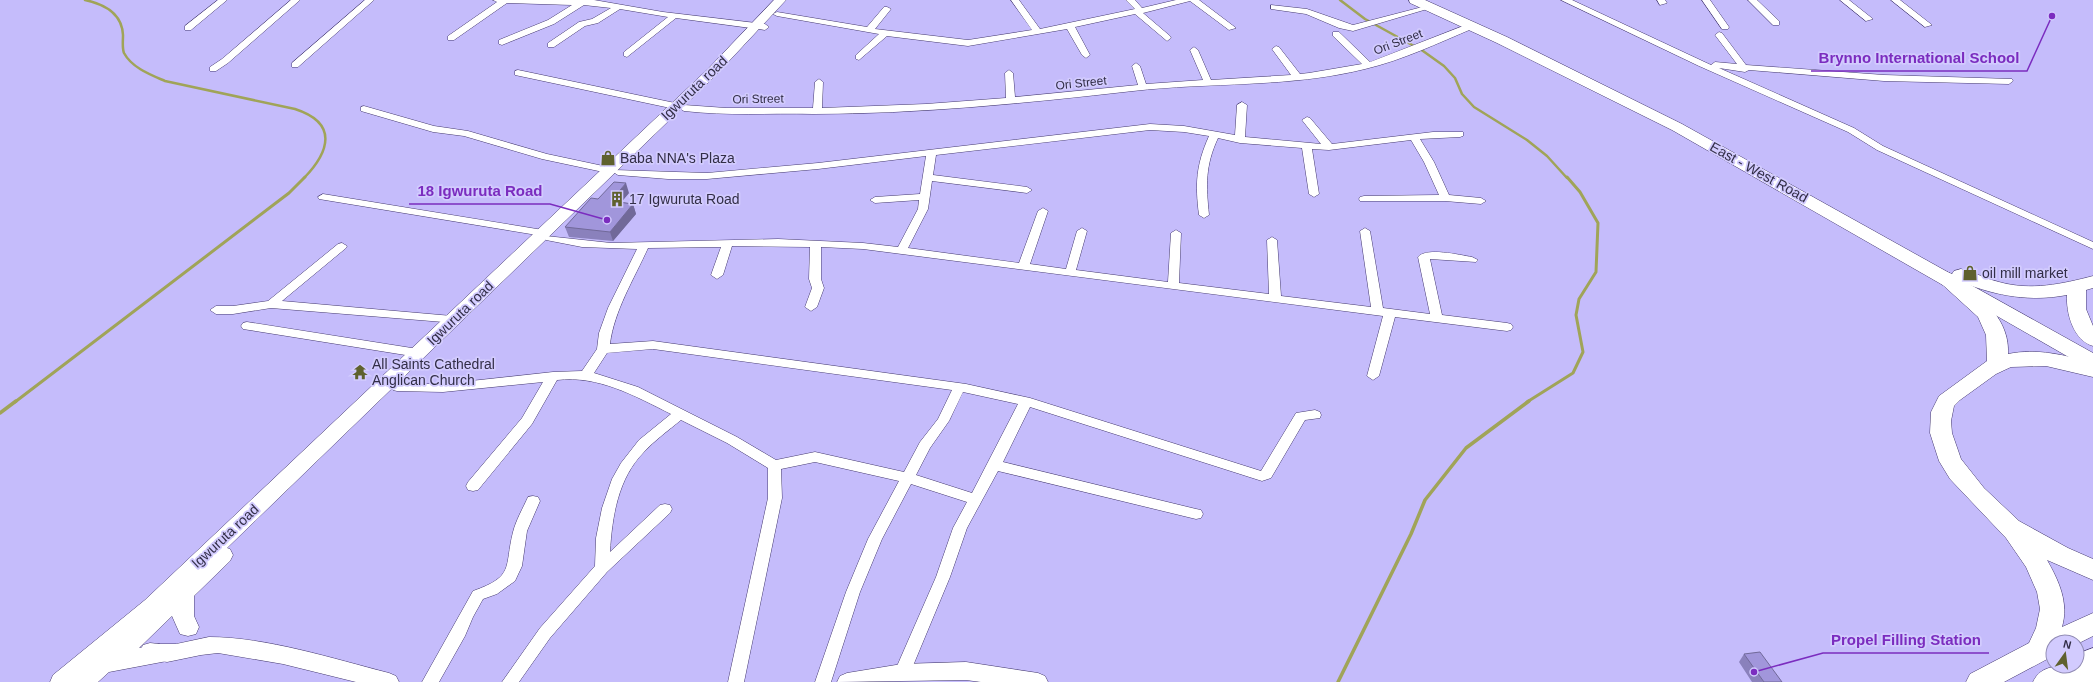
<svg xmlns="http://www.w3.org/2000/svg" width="2093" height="682" font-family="Arial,sans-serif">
<rect width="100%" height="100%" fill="#c5bcfb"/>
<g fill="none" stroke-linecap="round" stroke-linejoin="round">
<path stroke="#a0a458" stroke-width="2.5" d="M85 0C104 4 122 13 123 35 123 41 122 48 124 53 132 68 151 75 165 81L295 109C338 123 330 151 304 178
M1340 0 1365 19 1423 51 1444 66 1455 78 1462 94 1474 107 1527 140 1547 156 1567 178"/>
<path stroke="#a0a458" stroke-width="3" d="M15 402 289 193 305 177
M1527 402 1573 373 1583 352 1576 315 1579 299 1596 272 1598 223 1580 192 1567 177"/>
<path stroke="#a0a458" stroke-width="3.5" d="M0 413 16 401
M1338 682 1411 534 1425 500 1466 448 1529 401"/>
<g stroke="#453a70" stroke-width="1">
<path id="minor" d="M218 0H227L191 30H185V26Z
M291 0H300L228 63 216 71H210V67L222 59Z
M365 0H374L298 67H292V63Z
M493 0H594L663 12 765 24 769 27 765 30 676 18 627 57 624 56V52L668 17 620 9 598 23 585 26 554 47H548V43L579 22 592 19 611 8 584 5 554 24 502 45 499 44V40L548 20 572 5 507 3 454 40H448V36L497 2Z
M1011 0H1019L1040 29 1135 9 1126 0H1135L1142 8 1176 0H1199L1236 28 1229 30 1190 1 1143 13 1170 36 1171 38 1167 41 1135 14 1075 27 1090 55 1086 58 1082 55 1067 29 968 46 887 36 859 60 856 59V55L879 34 777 16 773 14 777 12 867 27 884 7H887L891 9 875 29 968 40 1032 30Z
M1561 0H1572L1711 65 1715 62 1737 64 1715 35 1719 32 1722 33 1746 65 1884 75 2012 79 2013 81 2009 84 1884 81 1749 70 1745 72 1719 68 1854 128 1883 146 2093 242V249L1877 150 1848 132 1699 66Z
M1657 0H1665L1667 3 1660 5Z
M1702 0H1710L1729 27 1728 29H1722Z
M1748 0H1757L1779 21V25H1773Z
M1840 0H1849L1873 19 1866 21Z
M1891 0H1900L1932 25 1925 27Z
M1271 5 1307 9 1353 25 1430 5 1434 7 1353 31 1339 28 1306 14 1271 9Z
M1471 23 1474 24V28C1438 43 1403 60 1365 69 1289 88 1210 82 1133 91 1027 103 919 114 813 114 770 113 727 116 684 111L679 108 684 105 726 108H813L815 82 819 79 823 82 822 108 926 104 1006 98 1005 73 1009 70 1013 73 1015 97 1138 85 1132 66 1136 63 1140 66 1146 84 1203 80 1190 50 1194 47 1198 50 1211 80 1291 75 1272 49 1276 46 1279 47 1300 74 1309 73 1362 64 1333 36V32H1339L1370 62Z
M518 70 675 103 680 106 675 109 515 75V71Z
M1242 102 1247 105 1245 137 1321 144 1302 120 1307 117 1310 118 1332 144 1433 132H1463V136L1460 137 1420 139 1434 162 1449 195 1481 198 1486 201 1481 204 1445 201H1360L1359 199 1360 197 1364 196 1439 195 1424 162 1411 140 1329 150 1312 149 1319 194 1314 197 1309 194 1302 148 1240 143 1218 138C1205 166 1206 185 1209 215L1204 218 1199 215C1195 184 1196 165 1209 136L1184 132 1150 130 936 155 933 175 1027 187 1032 190 1027 193 932 181 928 209 908 248 1019 263 1038 211 1043 208 1048 211 1030 264 1066 269 1077 231 1082 228 1087 231 1076 270 1168 282 1171 233 1176 230 1181 233 1179 283 1269 294 1267 240 1272 237 1277 240 1281 296 1371 307 1360 231 1365 228 1370 231 1383 308 1430 314 1418 257C1426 247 1460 255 1472 257L1478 260 1476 262 1430 259 1442 315 1507 323 1511 324 1513 327 1511 330 1507 331 1395 317 1379 376 1373 380 1367 376 1383 316 863 249 821 247V279L824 288 817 307 811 311 805 307 812 288 809 279 810 247 732 246 723 275 717 279 711 275 721 247 648 248C634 279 614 311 610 344L653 341 966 384 1030 398 1261 471 1296 413 1315 410 1320 412 1321 415 1320 418 1305 420 1271 478 1262 481 1030 407 1003 462 1196 509 1201 510 1203 514 1201 518 1196 519 998 471 967 528 950 577 910 673 908 678 902 680 896 678 894 673 936 577 953 528 967 502 911 484 882 539 860 592 831 682H815L846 592 868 539 899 481 815 462 781 469 782 498 744 682H728L768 498V468L727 443 681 420C669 430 655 440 644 452 618 478 612 517 610 552L660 505 665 504 670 505 672 509 670 513 607 572 550 638 519 682H502L540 628 595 566 596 538 602 508 612 479 621 463 639 440 671 414C635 396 598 375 557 380L532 424 478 490 473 491 468 490 466 486 468 482 522 418 543 382 443 392 397 391 393 390 391 387 393 384H443L553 372 582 371 597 349 599 333 608 308 637 249 582 247 546 240 545 238 546 236 611 243 778 239 863 243 898 247 918 209 919 200 875 203 870 200 875 197 920 194 926 156 818 169 707 179H668L618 175 613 172 614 170 707 173 818 163 1150 124 1184 126 1235 135 1237 105ZM653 349 952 390 938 419 920 442 904 472 815 452 776 460 737 437 638 387 594 373 607 353ZM963 392 1018 404 972 493 916 475 930 448 949 421Z
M364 106 434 126 468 131 547 154 608 167 613 170 608 173 542 159 464 136 433 132 361 111V107Z
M323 194 543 230 548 233 543 236 319 199 318 197Z
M342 243 347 246 346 248 282 301 452 316 458 320 456 323 271 308 233 314H216L210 310 216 306H233L268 301 338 244Z
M247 322 418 349 424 353 418 357 243 329 241 326 243 323Z
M533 496 538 497 540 501 527 531 522 566 515 581 497 594 483 599 473 617 465 636 439 682H422L473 591C515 576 504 568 513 532 516 520 523 508 528 497Z"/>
</g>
<g stroke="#453a70" stroke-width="1">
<path id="tertiary" d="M209 637C266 637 334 659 389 673L396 676 399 682H356L283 664 218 653 201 655 167 662 143 657 140 651 143 645 150 643 159 644H176Z
M966 662 1038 673 1045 676 1048 682H981L966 680 837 682 840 676 847 673 902 664Z"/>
</g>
<g stroke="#453a70" stroke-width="1">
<path id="secondary" d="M774 0H786L716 75 227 548 230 549 233 555 230 561 194 596V616L199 627 196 634 188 636 180 634 172 616 139 648 159 644 167 647 170 654 167 661 109 672 98 682H50L53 675 145 600 708 69Z"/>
</g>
<g stroke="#453a70" stroke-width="1">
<path id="primary" d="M1409 0H1425L1507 37 1682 124 2093 353V369L2086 367 1672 130 1497 43 1410 3Z"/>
</g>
<g stroke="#453a70" stroke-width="1">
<path id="trunk" d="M1961 269C1974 272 1986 279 1999 282 2031 291 2062 284 2093 276V288L2086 290V309L2093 326V346C2073 340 2066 313 2067 295 2031 302 1997 296 1964 283 1986 300 2010 323 2008 354 2037 348 2065 355 2093 363V377L2046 366 2011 367 1996 374 1960 400 1954 406 1951 421 1952 433 1961 459 1984 488 2019 521 2068 548 2093 559V580L2047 560C2059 581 2069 603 2062 627L2093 613V636L2077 644V642H2053V656L2004 682H1966L1970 674 2029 643 2036 628 2040 609 2037 592 2026 567 2006 538 1950 479 1939 461 1930 433 1931 412 1939 396 1987 361 1986 335 1978 317 1933 276 1935 272 1942 270 1952 274 1954 271Z
M2093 648V682H2033C2041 664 2060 666 2077 666V654Z"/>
</g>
<use href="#minor" fill="#fff" fill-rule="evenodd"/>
<use href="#tertiary" fill="#fff" fill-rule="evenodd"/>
<use href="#secondary" fill="#fff" fill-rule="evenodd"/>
<use href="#primary" fill="#fff" fill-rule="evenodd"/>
<use href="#trunk" fill="#fff" fill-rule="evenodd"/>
</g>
<path fill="#8a81bc" d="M629 193 621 202 633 204 636 214 613 241 569 237 565 227Z
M1744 654 1782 682H1752L1739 662Z"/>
<path fill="#716999" d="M626 183 629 193 614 211 611 201Z
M633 204 636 214 613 241 610 232Z"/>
<path fill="#a196db" stroke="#716999" d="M614 182 626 183 611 201 633 204 610 232 565 227 591 198 598 199Z
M1760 652 1782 682H1764L1744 654Z"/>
<defs>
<g id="shop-bare" transform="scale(1.2)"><path d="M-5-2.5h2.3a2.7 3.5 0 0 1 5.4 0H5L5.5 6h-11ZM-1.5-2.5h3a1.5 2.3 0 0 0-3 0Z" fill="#5f612e" stroke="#d2cbfe" stroke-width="2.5" paint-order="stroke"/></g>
<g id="building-bare" transform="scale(1.2)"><path d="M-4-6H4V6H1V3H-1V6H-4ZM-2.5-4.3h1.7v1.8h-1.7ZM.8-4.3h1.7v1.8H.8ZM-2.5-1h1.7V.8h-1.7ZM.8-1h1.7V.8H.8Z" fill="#5f612e" stroke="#d2cbfe" stroke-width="2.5" paint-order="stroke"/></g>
<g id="temple-bare" transform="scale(1.2)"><path d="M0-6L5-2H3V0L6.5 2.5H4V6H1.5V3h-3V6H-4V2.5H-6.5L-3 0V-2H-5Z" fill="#5f612e" stroke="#d2cbfe" stroke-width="2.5" paint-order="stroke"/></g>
</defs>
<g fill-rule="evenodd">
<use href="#shop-bare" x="608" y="158"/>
<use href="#building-bare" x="617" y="199"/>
<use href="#shop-bare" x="1970" y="273"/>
<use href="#temple-bare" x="360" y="372"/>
</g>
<g text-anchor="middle" stroke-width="3.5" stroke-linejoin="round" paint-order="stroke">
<g font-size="12" fill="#322e47" stroke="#d2cbfe">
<text transform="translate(1398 42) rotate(-21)" y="4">Ori Street</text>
<text transform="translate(1081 83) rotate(-6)" y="4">Ori Street</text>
<text transform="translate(758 99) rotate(-1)" y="4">Ori Street</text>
</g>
<g font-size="14" fill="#322e47" stroke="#d2cbfe">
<text transform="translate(694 88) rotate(-44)" y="5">Igwuruta road</text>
<text transform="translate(1759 172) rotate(29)" y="5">East - West Road</text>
<text transform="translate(460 313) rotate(-44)" y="5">Igwuruta road</text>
<text transform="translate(225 536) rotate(-43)" y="5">Igwuruta road</text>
</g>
<g font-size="14" fill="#322e47" stroke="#d2cbfe" text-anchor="start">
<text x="620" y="163">Baba NNA's Plaza</text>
<text x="629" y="204">17 Igwuruta Road</text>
<text x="1982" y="278">oil mill market</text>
<text x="372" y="369">All Saints Cathedral<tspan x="372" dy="16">Anglican Church</tspan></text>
</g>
</g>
<path fill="none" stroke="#7b2cbf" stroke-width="1.5" d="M2052 16L2027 71H1811M607 220L550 204H409M1754 672L1823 653H1989"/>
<g fill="#7b2cbf" stroke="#d2cbfe" stroke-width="1.5">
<circle cx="2052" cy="16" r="4"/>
<circle cx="607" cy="220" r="4"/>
<circle cx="1754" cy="672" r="4"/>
</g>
<g font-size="15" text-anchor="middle" font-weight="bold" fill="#7b2cbf" stroke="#d2cbfe" stroke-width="3.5" stroke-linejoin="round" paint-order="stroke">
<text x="1919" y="63">Brynno International School</text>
<text x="480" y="196">18 Igwuruta Road</text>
<text x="1906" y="645">Propel Filling Station</text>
</g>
<g transform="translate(2065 654) rotate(14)"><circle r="19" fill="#d2cbfe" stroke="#928cb5"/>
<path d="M0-3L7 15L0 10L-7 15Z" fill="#5f612e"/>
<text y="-6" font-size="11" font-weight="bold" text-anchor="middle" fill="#322e47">N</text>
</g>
</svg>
